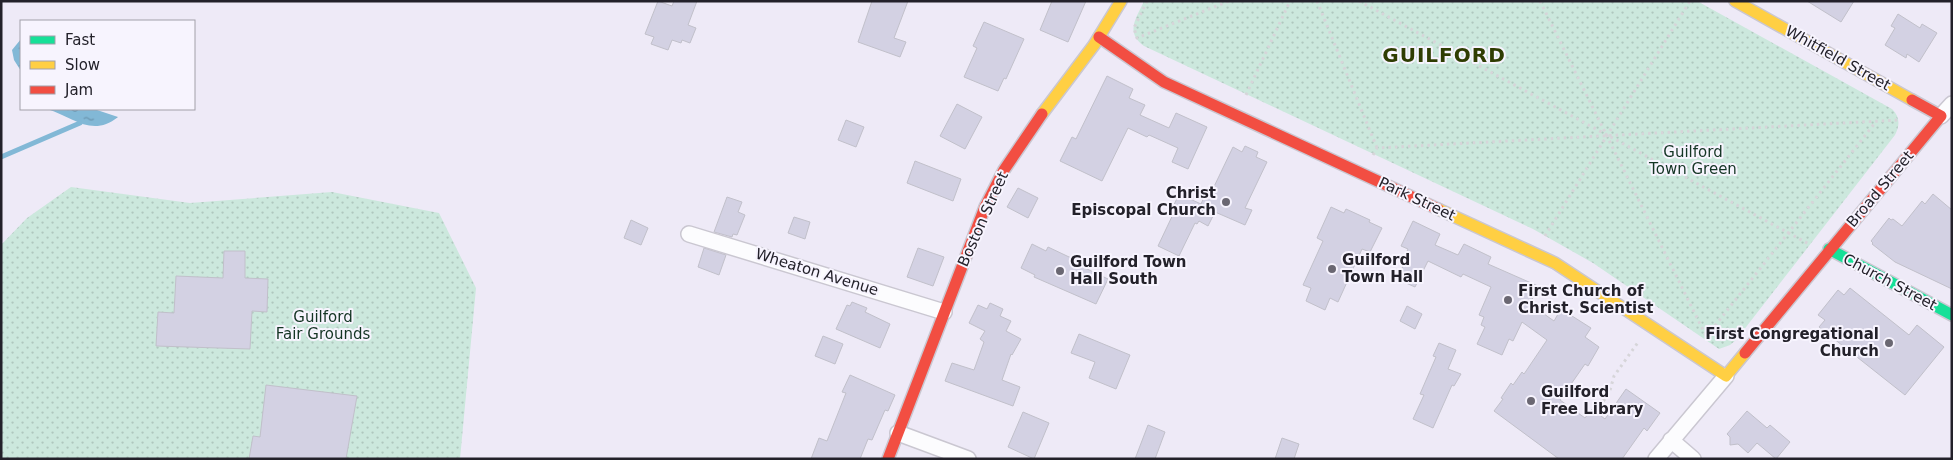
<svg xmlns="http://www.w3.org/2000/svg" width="1953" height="460" font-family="'DejaVu Sans',sans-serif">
<defs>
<pattern id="park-dots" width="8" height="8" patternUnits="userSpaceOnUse" patternTransform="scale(1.25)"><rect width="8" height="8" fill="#cce8dd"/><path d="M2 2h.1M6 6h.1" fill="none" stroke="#afc7be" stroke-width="1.8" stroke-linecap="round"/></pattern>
<pattern id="water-ripples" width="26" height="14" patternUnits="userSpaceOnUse" patternTransform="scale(1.25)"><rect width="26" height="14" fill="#82b8d6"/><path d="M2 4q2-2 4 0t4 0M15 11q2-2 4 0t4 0" fill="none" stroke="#6a95ae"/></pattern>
</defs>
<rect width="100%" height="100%" fill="#eeeaf7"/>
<path fill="url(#park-dots)" d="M1144 1H1697L1892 109C1900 117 1900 125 1895 135L1736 340 1730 345 1719 349 1593 263 1533 229 1144 46C1125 32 1136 19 1144 1Z
M71 187 190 203 332 192 439 213 476 288 460 459H1V245L27 218Z"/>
<path fill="url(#water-ripples)" d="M21 39V71L14 60 12 50Z
M47 109H94L118 117C92 138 73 117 47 109Z"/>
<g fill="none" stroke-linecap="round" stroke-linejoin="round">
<path stroke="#82b8d6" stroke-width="5" d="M1 157 80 123"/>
</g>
<path fill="#d3d1e3" stroke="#c1c0ca" d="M658 1 672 6 674 1H697L688 25 696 28 690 43 682 40 681 43 672 40 668 50 651 44 654 37 645 34Z
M872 1H908L894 38 906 42 900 57 858 42Z
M1052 1H1086L1068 42 1040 30Z
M1807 1H1854L1841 22Z
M1898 14 1920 28 1922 24 1937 33 1919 62 1907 54 1906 58 1885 45 1895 28 1891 26Z
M984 22 1024 39 1006 79 1004 78 998 91 964 77 977 48 973 46Z
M1107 76 1133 89 1129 98 1145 105 1140 115 1169 128 1176 113 1207 127 1188 169 1172 162 1178 148 1149 135 1147 137 1128 128 1102 181 1060 161 1072 137 1076 139Z
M957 104 982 117 965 149 940 136Z
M846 120 864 127 856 147 838 140Z
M1245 146 1258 152 1256 157 1267 162 1245 208 1252 210 1245 225 1215 212 1208 226 1199 221 1197 224 1195 223 1179 256 1158 246 1176 208 1173 207 1179 194 1201 204 1206 193 1210 195 1233 147 1242 152Z
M915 161 961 179 953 201 907 183Z
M1018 188 1038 198 1028 218 1007 207Z
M1933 194 1952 210V289L1895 262 1872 244 1873 243 1871 241 1889 218 1891 220 1893 219 1902 226 1922 201 1925 204Z
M727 197 742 202 738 212 745 215 737 235 733 234 732 237 714 232Z
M1331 207 1344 213 1346 209 1370 220 1369 222 1382 228 1370 252 1362 249 1338 302 1330 298 1325 310 1306 301 1311 288 1303 285 1323 241 1317 238Z
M794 217 810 222 805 239 788 233Z
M631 220 648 228 641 245 624 238Z
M1413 221 1440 234 1435 245 1458 255 1464 244 1491 257 1488 264 1538 286 1530 304 1554 321 1561 309 1591 328 1585 337 1599 347 1588 366 1585 364 1560 400 1585 418 1592 409 1605 419 1626 389 1660 413 1647 431 1644 428 1622 459H1559L1494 411 1503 399 1501 398 1511 383 1513 385 1522 372 1524 374 1547 340 1522 322 1513 341 1509 339 1502 355 1477 344 1485 327 1481 325 1484 317 1479 315 1491 287 1463 274 1461 277 1428 261 1415 287 1397 279 1403 266 1401 265 1408 249 1401 246Z
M1032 244 1046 251 1048 247 1086 265 1085 268 1108 279 1096 304 1034 277 1035 275 1021 268Z
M704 248 726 255 719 275 698 267Z
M918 248 944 257 933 286 907 277Z
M224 251H245V278L268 279 267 312 252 311 250 349 156 346 158 312 174 313 176 276 223 278Z
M1850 288 1909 335 1917 325 1944 347 1905 395 1819 327 1825 320 1818 315 1838 290 1844 295Z
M852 302 867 308 865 312 890 324 880 348 836 329 847 305 850 306Z
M990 303 1003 309 1000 316 1011 321 1006 331 1021 339 1012 355 1011 354 1002 380 1020 387 1013 406 945 381 952 363 974 370 984 342 980 339 985 331 969 323 978 305 987 309Z
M1407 306 1422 314 1415 329 1400 321Z
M1079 334 1130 355 1116 389 1089 378 1095 362 1071 353Z
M823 336 843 344 835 364 815 356Z
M1439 343 1456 350 1448 369 1461 374 1454 386 1452 385 1433 428 1413 419 1424 395 1420 394 1436 357 1433 356Z
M850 375 895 395 888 411 885 410 872 440 868 439 860 459H811L819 438 827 441 846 393 842 392Z
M266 385 357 396 346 459H249L253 436 260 437Z
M1747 411 1767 428 1770 425 1790 442 1776 459 1757 443 1748 453 1738 444 1730 445V437L1727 434Z
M1023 412 1049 423 1034 459 1008 447Z
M1148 425 1165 432 1155 459H1135Z
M1282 438 1299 444 1294 459H1275Z"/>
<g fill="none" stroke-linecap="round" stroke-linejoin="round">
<g stroke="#cac7d1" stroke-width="18">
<path id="street" d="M1941 116 1952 104
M689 234 944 312
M898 433 968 459
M1671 440 1693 459
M1656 459 1726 376"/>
</g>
<g stroke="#cac7d1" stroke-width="14">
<path id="fast" d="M1829 249 1952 315"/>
</g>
<g stroke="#cac7d1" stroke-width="14">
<path id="slow" d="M1735 1 1912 100
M1042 114 1094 45 1121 1
M1438 209 1555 263 1726 376 1745 353"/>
</g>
<g stroke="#cac7d1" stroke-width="14">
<path id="jam" d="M1099 37 1164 82 1438 209
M1745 353 1941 116 1912 100
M888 459 985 207 1004 170 1042 114"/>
</g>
<path stroke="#d6d5d9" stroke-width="3" stroke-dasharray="2.5 4" stroke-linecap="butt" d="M1147 1 1134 28 1137 38 1229 1
M1317 1 1377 148
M1359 1 1809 244
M1540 1 1708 340
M1246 95 1290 1
M1373 155 1377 148 1899 120
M1545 236 1690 1
M1705 334 1714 327 1875 123
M1595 411 1609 394 1614 376 1639 341"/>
<use href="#street" stroke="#fcfcfe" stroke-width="15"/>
<use href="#fast" stroke="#16e098" stroke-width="11"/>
<use href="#slow" stroke="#ffcf43" stroke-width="11"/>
<use href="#jam" stroke="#f24e42" stroke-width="11"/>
</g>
<g fill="#6a6772" stroke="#f7f4fe" stroke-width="2">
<circle cx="1226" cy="202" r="5"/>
<circle cx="1332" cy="269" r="5"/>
<circle cx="1060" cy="271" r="5"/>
<circle cx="1508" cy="300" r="5"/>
<circle cx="1889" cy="343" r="5"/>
<circle cx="1531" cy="401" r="5"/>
</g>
<g text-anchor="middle" stroke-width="4" stroke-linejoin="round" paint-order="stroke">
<g font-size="15" fill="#23212a" stroke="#f7f4fe">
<text transform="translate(1838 58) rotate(29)" y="5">Whitfield Street</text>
<text transform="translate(1880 189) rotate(-50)" y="5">Broad Street</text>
<text transform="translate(1417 199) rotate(25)" y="5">Park Street</text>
<text transform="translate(983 219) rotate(-66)" y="5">Boston Street</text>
<text transform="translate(817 272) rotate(17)" y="5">Wheaton Avenue</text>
<text transform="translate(1890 282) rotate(28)" y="5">Church Street</text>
</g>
<g font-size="15" fill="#143524" stroke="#f7f4fe">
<text x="1693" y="157">Guilford<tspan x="1693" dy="17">Town Green</tspan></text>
<text x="323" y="322">Guilford<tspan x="323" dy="17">Fair Grounds</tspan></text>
</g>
<g font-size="15" font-weight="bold" fill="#23212a" stroke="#f7f4fe" text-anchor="start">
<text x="1216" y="198" text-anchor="end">Christ<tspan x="1216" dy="17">Episcopal Church</tspan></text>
<text x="1342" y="265">Guilford<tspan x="1342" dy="17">Town Hall</tspan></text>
<text x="1070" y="267">Guilford Town<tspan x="1070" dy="17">Hall South</tspan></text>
<text x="1518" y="296">First Church of<tspan x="1518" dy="17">Christ, Scientist</tspan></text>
<text x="1879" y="339" text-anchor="end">First Congregational<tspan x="1879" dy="17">Church</tspan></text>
<text x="1541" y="397">Guilford<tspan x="1541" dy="17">Free Library</tspan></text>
</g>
<g font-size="20" font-weight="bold" letter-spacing="1" fill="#2f3d02" stroke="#f7f4fe">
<text x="1444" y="62">GUILFORD</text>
</g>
</g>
<rect width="1953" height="460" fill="none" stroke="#23212a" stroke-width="5"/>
<rect x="20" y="20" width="175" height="90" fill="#f7f4fe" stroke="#a2a0a9"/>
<rect x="30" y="36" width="25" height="8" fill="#16e098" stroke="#a2a0a9"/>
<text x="65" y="45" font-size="15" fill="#23212a">Fast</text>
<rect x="30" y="61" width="25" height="8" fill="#ffcf43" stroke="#a2a0a9"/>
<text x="65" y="70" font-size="15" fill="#23212a">Slow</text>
<rect x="30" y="86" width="25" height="8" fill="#f24e42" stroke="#a2a0a9"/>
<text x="65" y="95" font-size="15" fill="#23212a">Jam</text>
</svg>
